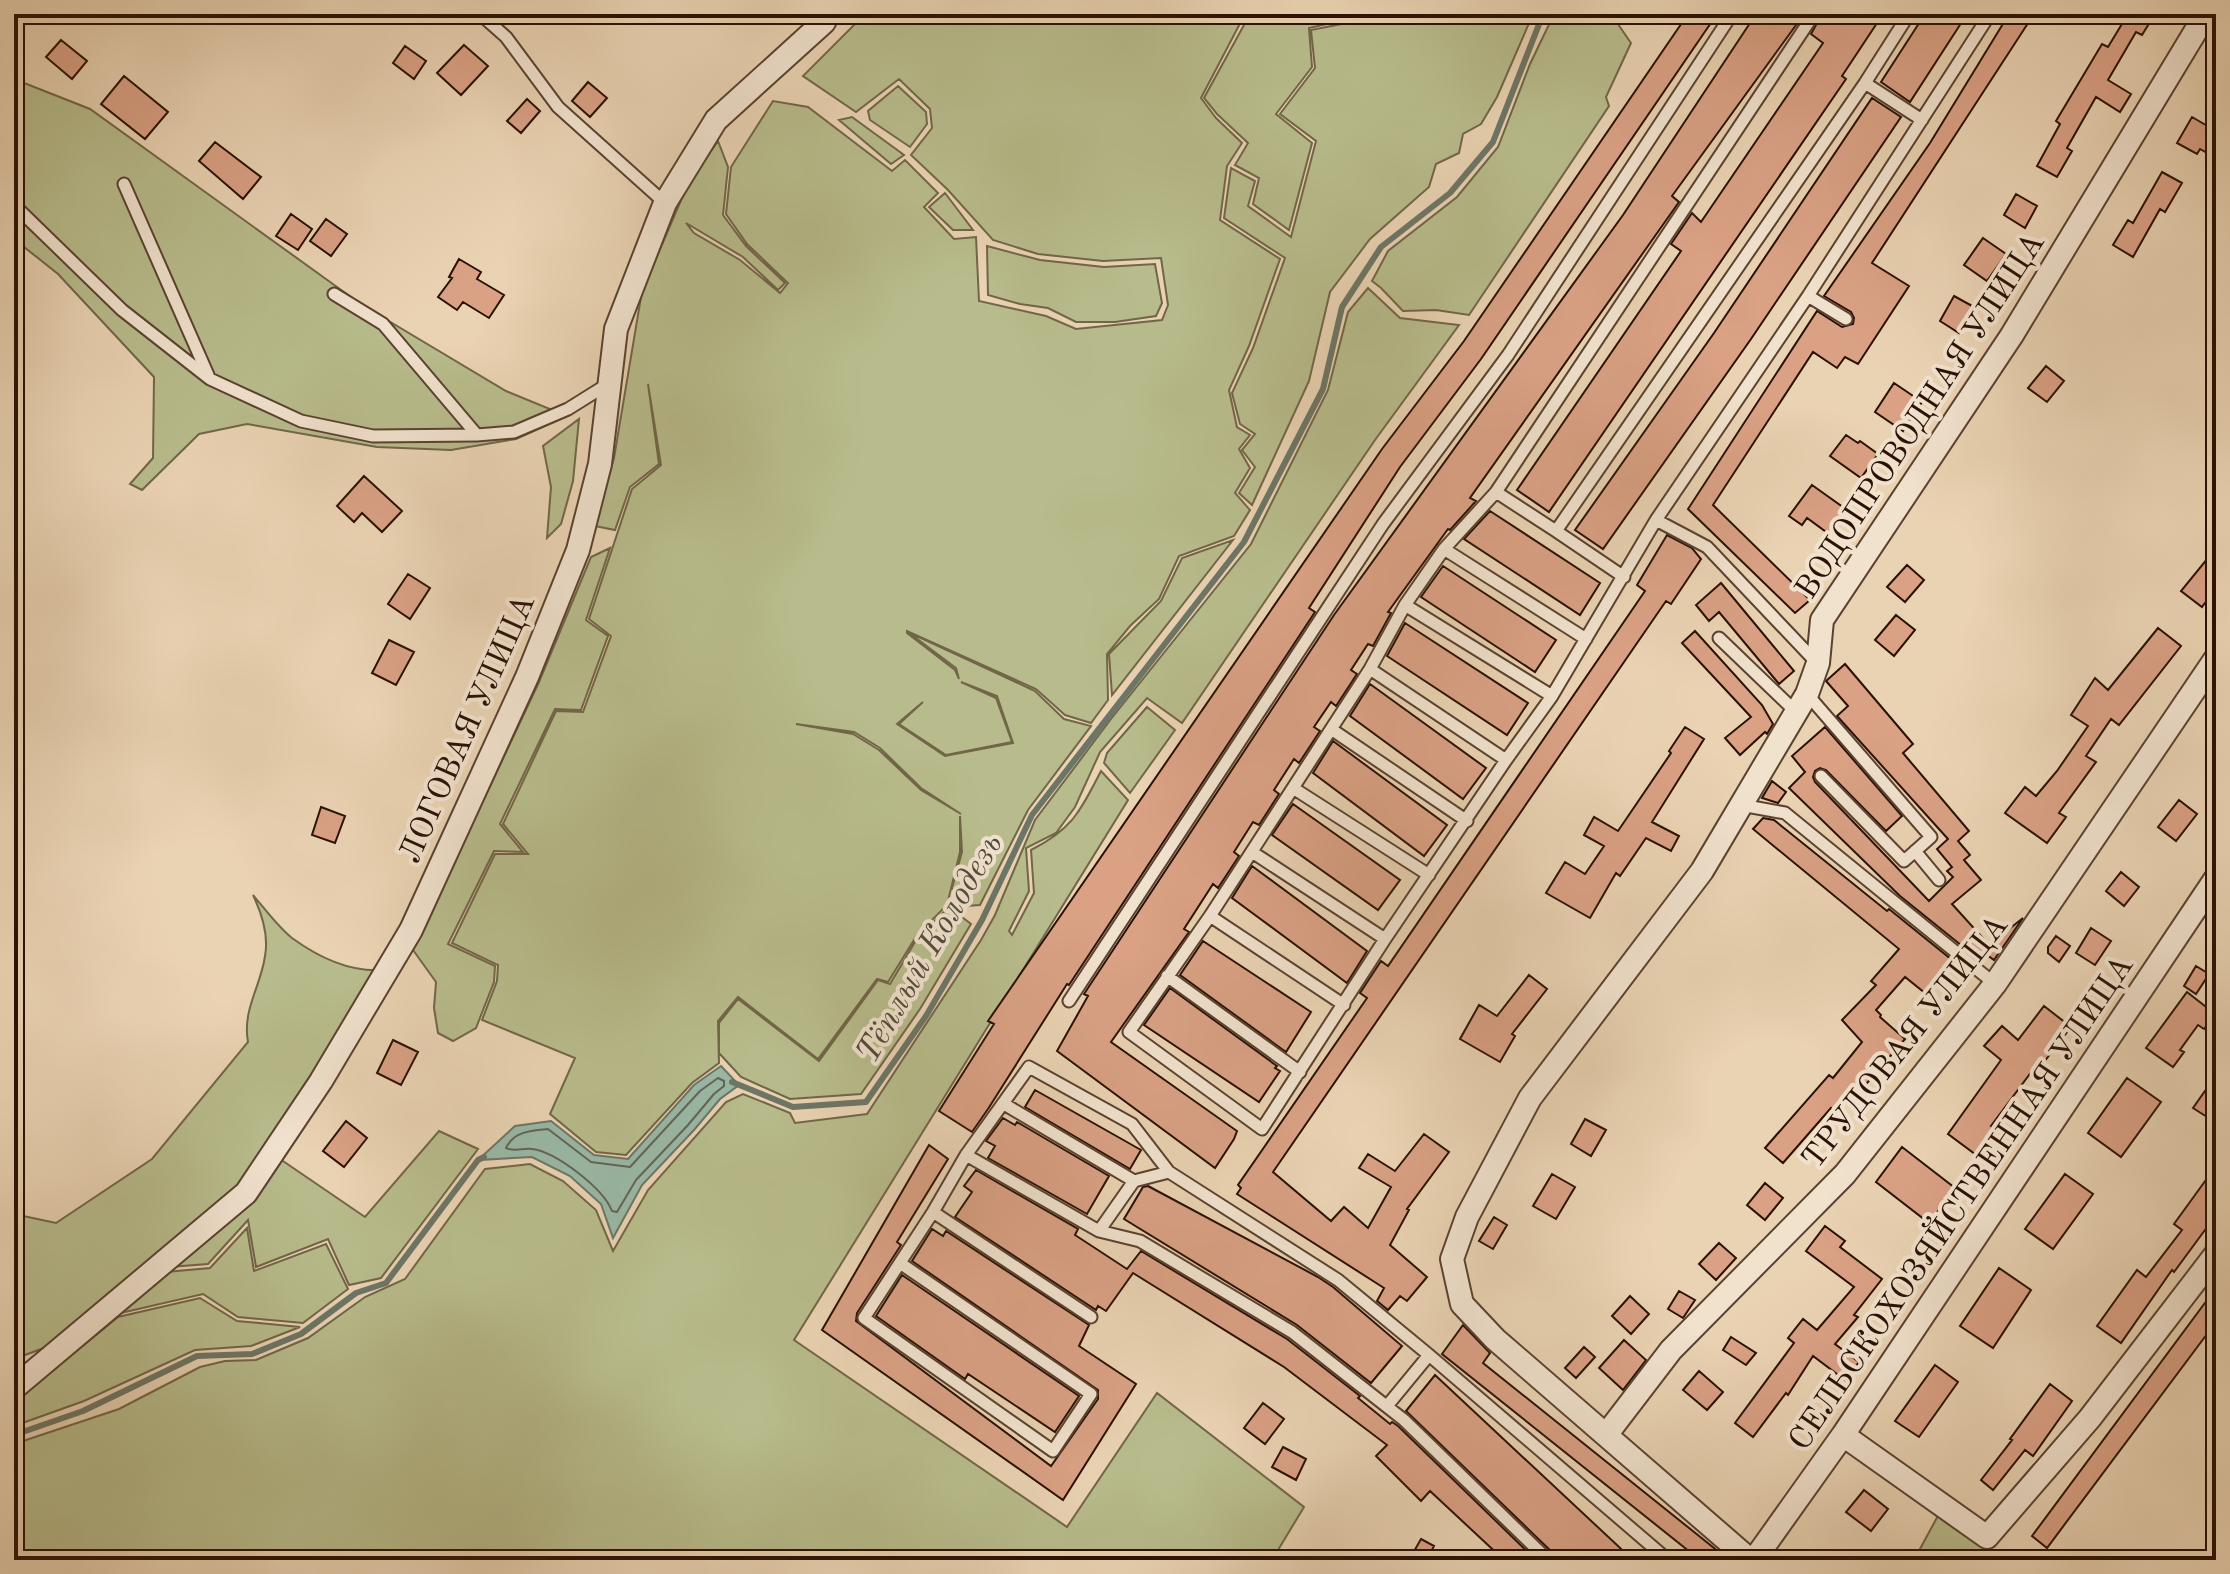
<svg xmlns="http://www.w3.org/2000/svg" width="2230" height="1574" font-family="'Old Standard TT',serif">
<rect width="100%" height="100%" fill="#ead3b3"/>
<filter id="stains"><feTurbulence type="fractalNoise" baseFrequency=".0025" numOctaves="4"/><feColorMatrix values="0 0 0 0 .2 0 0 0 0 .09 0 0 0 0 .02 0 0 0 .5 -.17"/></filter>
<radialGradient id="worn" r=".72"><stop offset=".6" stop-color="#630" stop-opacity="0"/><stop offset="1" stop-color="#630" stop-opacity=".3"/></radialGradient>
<path fill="#b8bc8c" stroke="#716648" stroke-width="2" fill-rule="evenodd" d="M865 14H1245L1201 98 1216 118 1242 143 1227 166 1220 220 1280 259 1249 346 1229 390 1237 427 1250 435 1239 449 1250 468 1235 493 1250 510 1234 536 1179 556 1159 599 1130 626 1107 654 1108 700 1091 723 1065 715 1036 689 907 631V633L955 670 959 679 956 668 908 632 1035 691 1064 719 1091 726 1028 810 980 905 965 906 952 888 962 852 960 816V852L947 905 917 935 888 982 877 979 818 1059 738 997 718 1021 719 1063 692 1083 626 1155 596 1152 550 1114 575 1058 482 1020 497 981 498 965 452 943 495 854H528L503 824 556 711 583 712 611 636 589 619 632 489 661 465 648 384 659 464 630 487 615 530 595 526 614 458 642 291 688 184 718 141 728 167 723 215 746 246 785 283 778 290 743 257 686 223 694 233 740 260 780 293 788 283 747 244 726 214 731 167 773 101 808 107 892 171 905 160 938 193 924 207 954 239 976 237 979 301 1046 316 1076 329 1162 320 1168 305 1161 258 1103 261 1038 254 993 240 948 190 911 155 932 128 930 109 899 79 856 112 803 76ZM961 682 997 696 1013 743 945 756 897 724 923 702 899 724 946 755 1012 742 996 698ZM796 724 854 732 880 748 921 788 961 814 921 790 879 750 853 734Z
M1250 14H1344L1340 21 1309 28 1312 67 1276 114 1312 143 1289 230 1253 204 1259 178 1235 165 1248 143 1217 114 1204 98Z
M1347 14H1533L1497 97 1481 124 1463 134 1459 153 1436 164 1429 187 1370 239 1330 292 1309 381 1252 505 1239 493 1255 467 1242 450 1255 434 1240 424 1232 393 1253 348 1285 258 1224 218 1231 168 1255 181 1248 206 1291 237 1316 141 1280 114 1315 68 1311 30 1341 24Z
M1554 14H1611L1631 43 1606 97 1609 106 1469 315 1436 310 1403 311 1381 288 1372 281 1388 251 1457 197 1498 147 1530 64Z
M14 79 90 109 362 305 506 391 567 416 516 439 451 450 377 447 247 424 199 434 142 490 130 484 153 458 154 377 58 274 14 239Z
M898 86 926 112 927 124 910 147 870 120 868 111Z
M852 117 904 155 891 164 839 120Z
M945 193 973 230H953L929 207Z
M987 246 1040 260 1104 267 1155 264 1162 303 1156 316 1115 322H1076L1048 308 1020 304 988 295Z
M1368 288 1400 318 1459 325 1375 440 1182 723 1147 698 1100 752 1075 807 1056 833 1026 848 1029 891 1009 931 1012 935 1034 893 1031 850C1073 829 1080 811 1101 771L1128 800 794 1340 1067 1527 1157 1393 1304 1507 1272 1560H14V1444L119 1409 200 1367 225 1361 256 1360 308 1338 365 1297 405 1279 485 1169 530 1164 563 1181 596 1210 613 1251 648 1190 726 1102 743 1094 790 1113 795 1123 867 1114 981 940 995 915 1035 820 1111 719 1251 544 1328 390 1348 312Z
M579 419 573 481 561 524 547 538 551 487 543 446Z
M1233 540 1112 695 1109 654 1161 601 1182 558Z
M610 548 586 620 608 636 581 710 555 709 500 824 523 852 494 851 448 944 495 966 494 982 476 1028 453 1041 438 1033 434 1008 436 982 413 950 539 682 591 557Z
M1147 707 1175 730 1130 793 1104 763 1107 753Z
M253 895C265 909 278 927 292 938 318 957 350 972 382 970L288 1116 276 1127 267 1152 242 1190 63 1341 14 1359V1214L56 1223 152 1159 248 1042C242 1010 261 986 265 956 269 935 262 914 253 895Z
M949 907 971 924 920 1009 861 1094 790 1099 741 1077 719 1053V1023L738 999 819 1061 878 980 890 984 918 937Z
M439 1131 478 1149 381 1278 349 1285 328 1239 256 1267 248 1220 208 1264 169 1267 280 1159 365 1217Z
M247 1228 254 1271 326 1244 348 1289 303 1323 238 1317 203 1294 121 1313 166 1272 210 1268Z
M200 1298 237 1321 300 1327 251 1346 195 1350 84 1401 14 1426V1380L64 1361 118 1317Z
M1940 1512 2003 1560H1914Z"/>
<path fill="#99b9a7" stroke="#6d7666" stroke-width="2" d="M721 1066 739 1085 720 1099 694 1130 642 1185 613 1238 601 1204 570 1176 532 1157 478 1160 515 1126 551 1121 594 1155 628 1159 694 1085Z"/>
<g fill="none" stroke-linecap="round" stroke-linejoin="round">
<path stroke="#626556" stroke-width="2" d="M718 1078 724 1081V1086L714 1094 688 1125 636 1180 617 1212 612 1211C603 1188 556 1152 532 1149 522 1148 515 1152 506 1148 514 1131 531 1131 548 1129L591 1162 630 1167 700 1091Z"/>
<path stroke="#6d7666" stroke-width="6" d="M732 1082 793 1107 866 1102 926 1016 982 920 1032 815 1244 542 1323 389 1342 307 1381 247 1450 193 1493 142 1543 14
M14 1435 83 1411 197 1356 252 1354 301 1334 356 1293 386 1283 478 1160 484 1157"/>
</g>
<path fill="#daa185" stroke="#2a1104" stroke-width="2" d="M1688 14H1717L1481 359 1400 467 1309 608 1315 612 1069 985 1067 984 988 1109 972 1132 939 1111 994 1024 988 1021 1382 449 1464 341Z
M1756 14H1804L1672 196 1679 202 1470 498 1476 501 1450 530 1448 529 1388 612 1391 613 1373 646 1368 644 1351 670 1357 674 1336 706 1331 702 1314 727 1320 731 1299 763 1294 759 1274 790 1279 794 1259 825 1253 822 1234 852 1239 856 1218 888 1213 884 1184 929 1189 932 1111 1042 1237 1131 1234 1139 1215 1168 1057 1051 1088 996 1084 994 1334 615 1623 215Z
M1822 14H1883L1842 76 1846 79 1549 512 1517 490 1681 251 1671 244 1692 213 1701 222 1823 43 1811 34Z
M1925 14H1967L1910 102 1881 82Z
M2009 14H2034L1872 263 1909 286 1858 364 1845 357 1837 368 1813 352 1713 505 1810 600 1795 613 1688 509 1817 311 1842 327 1853 324 1854 318 1851 312 1824 296 1930 143Z
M2128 14H2155L2142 35 2136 32 2108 80 2131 94 2120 112 2096 97 2067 148 2072 151 2057 177 2037 166 2060 124 2056 121 2102 44 2108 47Z
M61 40 87 61 72 79 46 57Z
M464 45 488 66 461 95 437 73Z
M405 46 426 61 414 79 393 63Z
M124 76 168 112 145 139 101 104Z
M588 82 607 98 590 117 572 101Z
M1872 98 1901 117 1751 339 1603 549 1575 530 1714 333Z
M527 99 540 111 521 133 507 121Z
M2192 117 2216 131V158L2200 149 2197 154 2177 143Z
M215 142 261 177 243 199 199 161Z
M2162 172 2182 183 2165 212 2160 209 2133 257 2113 245 2128 220 2133 223Z
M2016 194 2037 206 2025 228 2004 215Z
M291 214 312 229 298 250 276 236Z
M326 219 347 234 331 256 310 241Z
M1983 238 2006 254 1987 281 1964 265Z
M459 259 481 272 477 279 504 295 489 318 463 302 457 310 438 297 452 278 449 277Z
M1954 296 1974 307 1959 333 1940 321Z
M2046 366 2064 381 2047 402 2028 388Z
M1894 383 1922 402 1903 431 1875 412Z
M1846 435 1858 443 1860 441 1878 454 1861 478 1830 456Z
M364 476 402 511 382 532 362 513 354 522 337 506Z
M1812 485 1847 510 1829 534 1807 518 1802 525 1789 516Z
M1490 511 1600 583 1580 615 1464 539Z
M1667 535 1692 548 1701 559 1671 604 1666 601 1273 1172 1331 1221 1344 1207 1368 1228 1391 1187 1359 1168 1368 1154 1395 1171 1424 1134 1449 1152 1407 1209 1409 1210 1390 1245 1427 1277 1407 1301 1400 1296 1388 1310 1377 1301 1384 1288 1237 1194 1241 1188 1238 1185 1367 998 1360 993 1381 961 1388 966 1645 591 1637 585Z
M2216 548V588L2202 607 2181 591Z
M1907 565 1924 580 1905 602 1887 587Z
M1443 566 1556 640 1535 672 1421 597Z
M408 574 430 588 410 619 388 604Z
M1721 583 1794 671 1779 684 1719 612 1709 621 1696 605Z
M1896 615 1915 630 1894 656 1875 640Z
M1405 623 1528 703 1507 735 1387 656Z
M2158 628 2181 646 2119 725 2111 719 2086 756 2096 762 2059 813 2066 817 2047 843 2005 813 2025 787 2036 796 2057 771 2088 726 2071 715 2095 678 2108 690Z
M1695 631 1762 705 1773 724 1767 734 1765 732 1740 755 1725 738 1751 717 1682 643Z
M389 640 414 652 396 685 372 673Z
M1845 664 1913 744 1903 753 1969 831 1958 841 1970 855 1964 860 1981 880 1952 904 1989 945 2023 918 1994 960 1987 955 1982 962 1900 896 1789 788 1805 772 1792 756 1825 727 1902 816 1886 831 1826 770 1820 768 1815 771 1813 777 1815 782 1929 901 1953 877 1947 871 1952 867 1937 849 1948 839 1837 716 1848 706 1826 681Z
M1370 684 1486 768 1463 799 1350 716Z
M1685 727 1704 739 1652 822 1679 836 1671 851 1646 838 1620 876 1616 873 1590 918 1546 893 1565 862 1585 874 1604 846 1584 835 1594 817 1618 831 1671 753 1669 751Z
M1333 741 1447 825 1424 856 1313 773Z
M1772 781 1786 792 1778 803 1762 798Z
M2179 800 2197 814 2176 841 2158 827Z
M1293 804 1400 880 1378 910 1272 835Z
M321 807 345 816 335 843 312 835Z
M1763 818 1774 820 1887 911 1889 909 1952 960 1925 993 1905 977 1876 1010 1881 1015 1880 1017 1905 1039 1862 1089 1858 1086 1836 1112 1831 1108 1783 1163 1765 1148 1829 1075 1833 1078 1862 1042 1842 1020 1876 985 1871 981 1899 949 1753 829Z
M1252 866 1367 951 1347 983 1232 898Z
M2121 872 2139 887 2124 906 2106 891Z
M2091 928 2111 941 2095 965 2076 953Z
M2056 936 2070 946 2059 962 2048 953V947Z
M1203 941 1311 1012 1286 1052 1180 975Z
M2196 966 2209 974 2196 994 2184 986Z
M1529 975 1547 989 1512 1034 1515 1036 1500 1062 1460 1039 1479 1005 1497 1016Z
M1170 988 1277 1066 1275 1068 1280 1071 1259 1102 1144 1025Z
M2187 992 2215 1014 2204 1029 2198 1025 2180 1050 2184 1052 2173 1067 2146 1048Z
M2044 1006 2071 1027 2044 1062 2041 1059 1991 1126 1994 1128 1975 1154 1948 1134 2001 1060 1984 1046 2002 1026 2018 1040Z
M393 1040 418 1052 401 1085 377 1073Z
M2127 1078 2161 1102 2121 1157 2088 1133Z
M1035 1090 1141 1150 1130 1169 1025 1107Z
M2205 1091 2216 1099V1104L2207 1117 2193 1108Z
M1003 1118 1015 1125 1017 1122 1109 1176 1087 1214 988 1158 995 1146 986 1141Z
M1585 1119 1606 1130 1591 1156 1571 1144Z
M346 1121 367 1138 344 1167 323 1151Z
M929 1145 948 1159 897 1242 901 1245 857 1313 856 1321 1051 1466 1098 1399V1390L912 1261 932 1229 943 1236 946 1231 1089 1325 1079 1346 1136 1384 1063 1500 822 1330Z
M1902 1147 1955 1188 1929 1223 1876 1182Z
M2216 1166V1215L2174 1272 2172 1270 2121 1343 2097 1326 2137 1270 2146 1277 2182 1230 2174 1224Z
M976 1170 1078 1229 1075 1235 1127 1269 1141 1251 1287 1339 1360 1396 1358 1398 1390 1424 1392 1422 1398 1426 1536 1560H1504L1430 1491 1421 1501 1376 1456 1387 1445 1284 1367 1133 1273 1106 1311 1098 1306 1096 1310 955 1217 972 1192 964 1186Z
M1552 1174 1575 1187 1556 1219 1533 1206Z
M2065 1174 2093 1194 2053 1249 2025 1229Z
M1765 1183 1783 1198 1765 1220 1747 1205Z
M1148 1186 1318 1277 1333 1287 1402 1346 1371 1383 1297 1325 1124 1219 1143 1187Z
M1494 1217 1507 1225 1493 1249 1479 1241Z
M1825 1226 1845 1241 1840 1247 1882 1279 1854 1315 1858 1317 1835 1344 1859 1362 1845 1380 1813 1356 1788 1395 1786 1393 1753 1437 1735 1423 1794 1343 1788 1338 1803 1319 1817 1330 1854 1287 1806 1251Z
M1719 1243 1736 1258 1716 1280 1699 1264Z
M1999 1268 2031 1290 1993 1348 1960 1326Z
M902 1275 1079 1396 1055 1432 968 1374 965 1379 876 1316Z
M2216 1288V1322L2047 1548 2032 1536Z
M1679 1291 1695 1300 1683 1318 1668 1309Z
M1630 1296 1649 1314 1631 1334 1612 1316Z
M1463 1325 1490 1353 1483 1363 1729 1560H1700L1442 1354Z
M1731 1337 1756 1353 1746 1365 1723 1350Z
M1624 1340 1646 1360 1623 1390 1599 1368Z
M1584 1347 1595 1357 1576 1378 1565 1368Z
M1935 1365 1958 1382 1919 1437 1895 1421Z
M1699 1371 1723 1392 1707 1410 1683 1390Z
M1435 1375 1633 1560H1556L1554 1554 1406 1411Z
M2050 1384 2072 1401 2033 1456 2025 1450 1993 1490 1981 1480 2012 1440 2010 1439Z
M1263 1403 1284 1419 1265 1444 1244 1428Z
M1283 1447 1306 1459 1296 1480 1272 1467Z
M1864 1490 1888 1509 1871 1531 1846 1512Z
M1421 1539 1434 1546 1427 1560H1409Z"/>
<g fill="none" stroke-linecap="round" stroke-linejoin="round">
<g stroke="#5a4230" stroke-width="15">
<path id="lane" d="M480 14 506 37 558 107 665 203
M1865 83 1922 120
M124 184 208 375
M14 205 122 310 210 379 301 421 373 436 477 435 514 432 568 409 608 384
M334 294 383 324 477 435
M1808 296 1846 319
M1496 492 1814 14
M1656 520 1707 547 1817 663
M1556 531 1496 492 1444 549 1405 605 1370 669 1210 916 1129 1032 1262 1129 1385 939 1506 760 1552 696 1656 520 1808 296 1990 14
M1444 549 1586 639
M1624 577 1556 531 1865 83 1909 14
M1405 605 1552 696
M1719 638 1795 711
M1370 669 1506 760
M1807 694 1931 837 1904 861 1821 776
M1331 729 1467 821
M1293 788 1429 875
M1741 805 1785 813 1995 984
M1915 851 1939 880
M1252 852 1385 939
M1210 916 1344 1005
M1167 976 1300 1072
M1069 1001 1383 524 1508 355 1732 14
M1004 1104 1134 1181
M966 1155 1099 1231 1140 1241 1292 1332 1404 1420 1548 1560
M933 1212 1091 1317
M1099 1231 1134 1181 1169 1172
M900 1263 1091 1394 1053 1451 864 1318 933 1212 966 1155 1029 1067 1132 1124 1169 1172 1338 1280 1429 1355 1668 1560
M1387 1406 1429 1355"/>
</g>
<g stroke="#5a4230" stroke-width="26">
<path id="street" d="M14 1388 246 1193 321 1081 411 930 527 677 578 550 600 464 616 329 665 203 716 120 824 22 828 14
M1606 1435 1671 1350 1845 1174 1995 984 2216 658
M1843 1435 1987 1537 2090 1418 2216 1254
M1750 1560 1495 1339 1462 1304 1452 1259 1467 1217 1530 1098 1702 871 1807 694 1818 663 1822 620 2012 335 2206 14
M1754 1560 1843 1435 2216 878"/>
</g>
<use href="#lane" stroke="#f1e2ce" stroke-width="11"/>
<use href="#street" stroke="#f1e2ce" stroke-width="22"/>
</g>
<g text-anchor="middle" stroke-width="8" stroke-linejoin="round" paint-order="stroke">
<g font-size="32" fill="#2a1104" stroke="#f1e2ce">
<text transform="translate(1919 415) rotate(-57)" y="11">ВОДОПРОВОДНАЯ УЛИЦА</text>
<text transform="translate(466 728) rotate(-66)" y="11">ЛОГОВАЯ УЛИЦА</text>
<text transform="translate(1904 1041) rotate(-52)" y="11">ТРУДОВАЯ УЛИЦА</text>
<text transform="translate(1960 1202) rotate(-56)" y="11">СЕЛЬСКОХОЗЯЙСТВЕННАЯ УЛИЦА</text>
</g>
<g font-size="34" font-style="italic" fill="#514c3d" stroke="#f1e2ce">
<text transform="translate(928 947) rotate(-60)" y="12">Тёплый Колодезь</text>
</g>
</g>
<rect width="2230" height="1574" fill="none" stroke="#ead3b3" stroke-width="48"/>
<rect x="16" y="16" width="2198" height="1542" fill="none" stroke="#2a1104" stroke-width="4"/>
<rect x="24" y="24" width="2182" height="1526" fill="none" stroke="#2a1104" stroke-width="2"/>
<rect width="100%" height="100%" filter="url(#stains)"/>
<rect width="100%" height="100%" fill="url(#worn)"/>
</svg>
